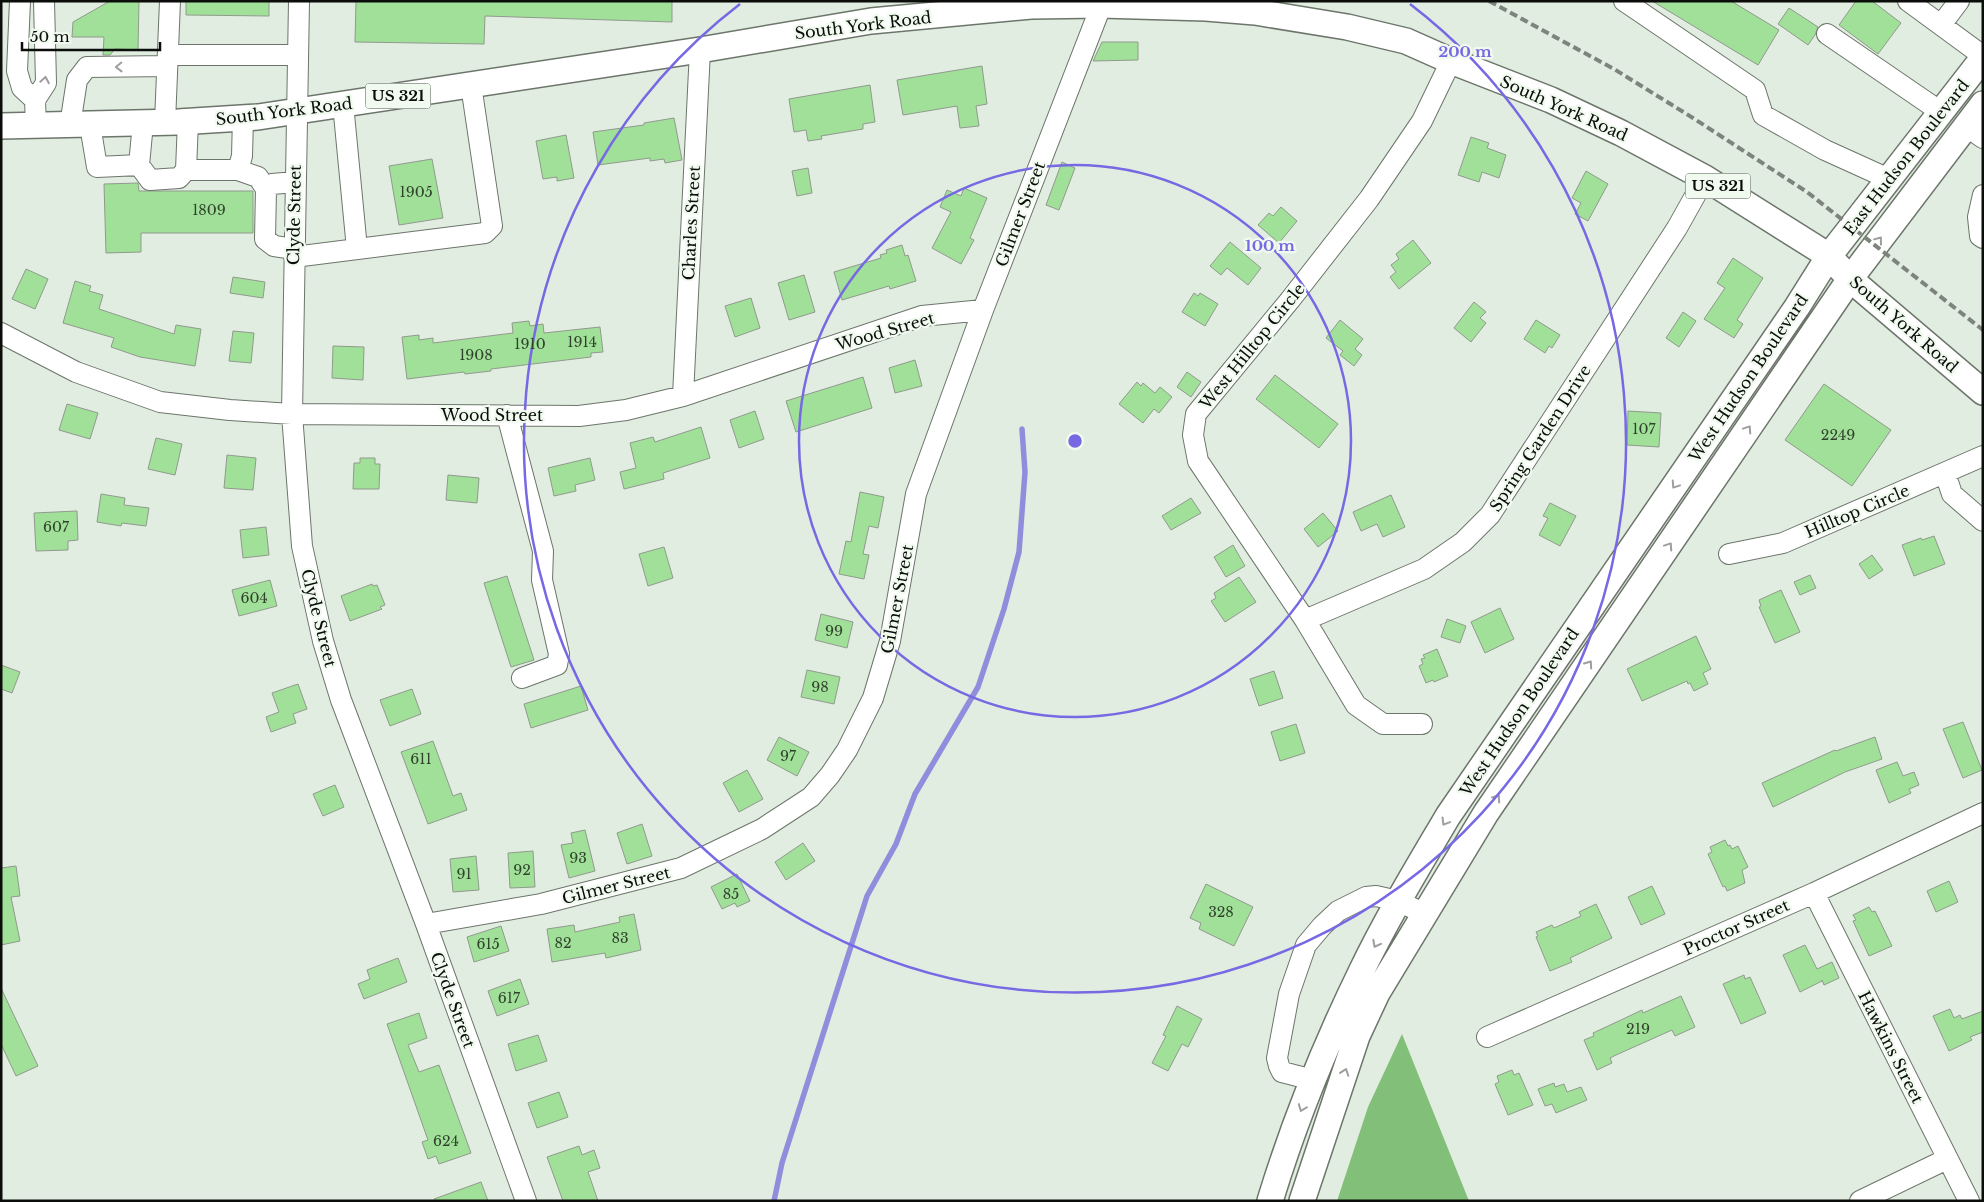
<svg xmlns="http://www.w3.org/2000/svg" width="1984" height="1202" font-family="'Libre Baskerville',serif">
<rect width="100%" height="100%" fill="#e2ede1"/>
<path fill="#82bf78" d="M1402 1034 1469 1201H1337L1368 1107Z"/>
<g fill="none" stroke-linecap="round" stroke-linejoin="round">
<path stroke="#918ddd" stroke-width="5.5" d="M774 1201 782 1163 867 896 896 844 915 794 978 687 1004 609 1019 552 1025 472 1022 429"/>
</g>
<path fill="#a1e098" stroke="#909a8e" d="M110 1H139L138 50 115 49 110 55H103L104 37H72L73 22Z
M186 1H269V16L186 15Z
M356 1H672V22L485 16 484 44 355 42Z
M1652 1H1731L1779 30 1758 65Z
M1856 1H1872L1901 23 1878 54 1839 25Z
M1789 8 1818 27 1815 35 1808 45 1778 24Z
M1102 42H1138V60L1093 61Z
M982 66 987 104 976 106 979 126 960 128 957 106 903 115 897 80Z
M870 85 875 122 863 124V129L821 136 822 139 808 141 806 130 794 132 789 99Z
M674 118 682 160 665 163 664 159 650 161V158L598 165 593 132 644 125V123Z
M566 135 574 178 557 181V177L543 179 536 141Z
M1471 137 1489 143 1487 148 1506 155 1499 178 1482 172 1479 182 1458 175Z
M432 159 443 218 399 225 389 166Z
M1062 162 1075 168 1059 210 1046 205Z
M808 168 812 193 797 196 792 171Z
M1586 171 1608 184 1588 221 1575 214 1581 203 1572 198Z
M138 183 139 191H253V233H141V252L106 253 104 184Z
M964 188 987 198 970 238 974 240 961 264 932 248 951 212 940 207 947 190 961 196Z
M1281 207 1297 221 1279 243 1258 225 1269 213 1273 216Z
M1413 240 1431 263 1399 289 1390 277 1396 272 1391 265 1399 259 1396 254Z
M1230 242 1261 268 1248 285 1227 268 1221 275 1210 266Z
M902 245 905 256 908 255 916 281 890 289 889 286 842 300 834 272 881 258 880 255 887 253 886 250Z
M1733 258 1763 278 1737 320 1743 324 1734 338 1704 319 1725 288 1717 283Z
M26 269 48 279 35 309 12 299Z
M804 275 815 312 789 320 778 283Z
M233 277 265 282 263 298 230 293Z
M75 281 91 286 89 291 103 295 99 309 174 334 176 325 201 329 195 366 140 357 111 347 114 338 63 323Z
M1194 293 1198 296 1200 293 1218 304 1205 326 1182 312Z
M751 298 760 328 735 337 725 306Z
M1474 302 1486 312 1480 318 1486 323 1471 342 1454 328Z
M1683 312 1696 321 1679 347 1666 338Z
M1340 320 1363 339 1355 349 1362 355 1354 366 1340 355 1343 351 1326 338Z
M1536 320 1560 335 1552 348 1549 346 1545 353 1524 339Z
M529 321 530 326 543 324 544 333 600 327 603 352 591 353V357L491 369V371L465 374 464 372 407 379 402 337 419 335V340L433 338V343L513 333 512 323Z
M233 331 254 333 251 363 229 361Z
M333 346 364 347 363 380 332 378Z
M915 360 922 386 895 393 889 368Z
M1187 372 1201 382 1191 397 1177 387Z
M1275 375 1338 424 1319 448 1256 399Z
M863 377 872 408 796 432 786 401Z
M1137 382 1141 386 1143 383 1155 393 1160 387 1172 397 1159 413 1154 409 1143 423 1119 404Z
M1824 384 1891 430 1852 486 1785 440Z
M67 404 98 413 90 439 59 430Z
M755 411 764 439 739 448 730 420Z
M1628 411 1661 413 1659 447 1627 445Z
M701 427 710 458 663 473 664 479 624 489 620 472 636 468 630 443 653 437 655 442Z
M156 438 182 444 175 475 148 469Z
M227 455 256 458 253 490 224 488Z
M360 458H375V464H380L379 489H353L354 463H360Z
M590 458 595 480 575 485 576 491 554 496 548 468Z
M448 475 479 478 477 503 446 500Z
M860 492 884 497 878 528 869 526 863 554 869 555 864 579 839 574 846 541 851 542Z
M101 494 125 498 124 505 149 508 146 526 122 523 121 526 97 522Z
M1391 495 1405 527 1383 537 1377 524 1361 531 1353 512Z
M1191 498 1201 513 1171 530 1162 516Z
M1550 503 1576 516 1560 546 1539 535 1548 518 1543 516Z
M77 511 78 540 68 541V550L36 551 34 513Z
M1323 513 1338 531 1318 547 1304 529Z
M266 527 269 555 243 558 240 530Z
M1934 536 1945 564 1914 576 1902 545 1921 538 1922 540Z
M1233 545 1245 566 1226 577 1214 557Z
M664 547 673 578 648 586 639 554Z
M1872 555 1883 570 1869 579 1859 564Z
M1810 575 1816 588 1800 595 1794 582Z
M507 576 534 660 511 667 484 583Z
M1239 577 1256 602 1225 622 1211 601 1216 598 1214 593Z
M270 580 277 606 239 616 232 590Z
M372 584 373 586 377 585 385 605 380 607 382 609 350 621 341 596Z
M1781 590 1800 632 1775 643 1759 607 1761 606 1759 600Z
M1500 608 1514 639 1485 653 1471 622Z
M821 614 853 622 847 648 815 640Z
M1447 619 1466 626 1460 643 1441 637Z
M1696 636 1711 669 1703 673 1708 684 1694 691 1690 683 1688 684 1687 681 1642 701 1627 669Z
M1437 649 1448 676 1434 682 1433 680 1426 683 1419 666 1423 664 1421 659 1425 658 1423 655Z
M1 665 20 672 12 693 1 689Z
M807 670 840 677 834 704 801 697Z
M1274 671 1283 698 1259 706 1250 679Z
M298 684 307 709 293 714 296 723 271 732 266 717 279 712 272 693Z
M581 686 588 710 531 728 524 704Z
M412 689 421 714 390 726 380 700Z
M1963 722 1982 770 1963 778 1943 729Z
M1296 724 1305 753 1280 761 1271 732Z
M779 737 809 752 797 776 767 760Z
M1875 737 1882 759 1845 772 1773 807 1762 783 1835 750 1836 751Z
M433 741 453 796 461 793 467 810 428 824 401 752Z
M1897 762 1903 776 1914 772 1919 785 1909 789 1911 793 1889 803 1876 770Z
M747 770 763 799 739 812 723 783Z
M335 785 344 807 323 816 313 794Z
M642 824 652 856 627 864 617 833Z
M585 830 595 871 569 878 561 845 573 843 571 833Z
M1725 840 1728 846 1730 845 1732 849 1738 846 1748 867 1742 870 1745 883 1727 891 1725 886 1723 887 1708 854 1712 852 1710 847Z
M803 843 815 861 786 880 775 862Z
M533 851 535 887 510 888 508 853Z
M476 856 479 890 453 892 450 859Z
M16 866 20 896 11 897 20 941 1 945V868Z
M737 874 750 901 737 907 735 903 722 909 711 887Z
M1949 881 1958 902 1936 912 1927 891Z
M1206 884 1253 907 1234 946 1199 929 1201 923 1190 918Z
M1652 886 1665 914 1641 925 1628 897Z
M1596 904 1612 938 1570 958 1572 962 1550 971 1536 937 1538 936 1536 932 1552 925 1554 928 1581 916 1579 912Z
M1869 907 1872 912 1875 911 1892 946 1869 956 1853 921 1856 920 1853 915Z
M634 914 641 950 606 958 605 953 552 962 547 929 574 925 575 932 620 922 619 917Z
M501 926 509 951 474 962 467 937Z
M1805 945 1817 969 1832 962 1839 978 1824 985 1822 980V981L1800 992 1783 955Z
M398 958 407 982 364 999 358 984 370 979 367 970Z
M1744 975 1745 979 1750 977 1766 1013 1741 1024 1723 984Z
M520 979 529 1004 497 1016 488 991Z
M1 988 38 1066 16 1076 1 1044Z
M1681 996 1695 1027 1675 1036 1672 1030 1616 1055 1610 1058 1612 1063 1597 1070 1584 1040 1594 1036 1593 1033 1621 1020 1642 1010 1643 1013Z
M1177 1006 1202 1019 1188 1047 1182 1044 1168 1071 1152 1063 1166 1036 1163 1035Z
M1950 1009 1954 1018 1960 1015 1962 1019 1983 1011V1032L1970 1037 1972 1040 1949 1051 1933 1016Z
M419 1013 427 1038 408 1045 419 1072 439 1065 471 1153 439 1164 436 1156 428 1159 422 1142 428 1140 387 1024Z
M538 1035 547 1061 516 1071 508 1044Z
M1512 1070 1514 1075 1519 1073 1533 1105 1508 1115 1495 1084 1499 1082 1497 1076Z
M1554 1083 1555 1087 1564 1084 1567 1092 1581 1087 1587 1100 1556 1113 1552 1104 1545 1106 1538 1089Z
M559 1092 568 1117 537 1128 528 1103Z
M579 1146 582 1155 594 1150 600 1168 588 1172 598 1201H563L547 1157Z
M481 1182 488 1201H434V1199Z"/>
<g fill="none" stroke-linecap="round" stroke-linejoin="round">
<g stroke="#6c756a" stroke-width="22">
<path id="minor" d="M20 1 17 71 22 88 35 100
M299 1 292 414 302 546 323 641 341 700 426 924 526 1201
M1624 1 1755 90 1763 115 1825 150 1889 179
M1908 1 1983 56
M1941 25 1959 1
M1827 34 1941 112
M168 55H297
M343 104 357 249
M165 122 170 1
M70 125 77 80 87 67 167 66
M90 125 97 167 139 165 143 123
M36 126 35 100 46 83 44 1
M1966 126 1983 138
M139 165 150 180 179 178 186 170 188 121
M186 170H238L242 156 243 118
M238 170 258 177 266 189
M1983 195 1978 217 1980 236 1983 238
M294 249 274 246 265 239 266 189 272 184 295 182
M294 257 485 233 492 226 471 85
M1 333 76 372 160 402 230 410 292 414 579 416 626 410 683 396 922 316 983 310
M683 396 700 50
M507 415 543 551 542 580 559 654 557 665 522 678
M1945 473 1952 494 1983 521
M1729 554 1783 543 1983 456
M1305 620 1424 569 1463 542 1490 515 1677 228 1705 178
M1422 724H1383L1356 705 1305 620 1198 461 1193 435 1196 414 1290 300 1369 199 1422 121 1451 61
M1814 893 1969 1201
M426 924 541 904 681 868 762 829 811 797 830 775 847 750 873 698 890 641 916 494 983 310 1103 1
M1487 1037 1814 893 1983 813
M1313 1080 1282 1072 1279 1066 1277 1058 1289 994 1306 945 1322 926 1338 911 1366 897 1376 896 1398 901 1425 914
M1860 1201 1947 1159"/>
</g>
<g stroke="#6c756a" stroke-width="28">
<path id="major" d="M1 126 178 122 258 117 700 50 871 21 1031 6 1101 5 1206 8 1255 12 1347 27 1406 41 1451 61 1551 100 1621 133 1705 178 1829 256 1850 279 1983 392
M1270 1201C1294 1122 1325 1046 1361 972 1387 918 1418 867 1448 816L1797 307 1829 256 1983 58
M1302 1201 1357 1036 1377 993 1486 813 1850 279 1983 104"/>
</g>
<use href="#minor" stroke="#fff" stroke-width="20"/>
<use href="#major" stroke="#fff" stroke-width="25"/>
<path stroke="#7d847c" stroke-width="4" stroke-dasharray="8 4" stroke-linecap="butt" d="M1489 1 1614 69 1693 118 1807 192 1983 330"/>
</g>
<defs><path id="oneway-chevron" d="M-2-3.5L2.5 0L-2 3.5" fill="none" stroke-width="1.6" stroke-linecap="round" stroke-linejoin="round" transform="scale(1.25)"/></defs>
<g stroke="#9d9e9d">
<use href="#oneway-chevron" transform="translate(119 67) rotate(179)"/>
<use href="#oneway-chevron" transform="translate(45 80) rotate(-80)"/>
<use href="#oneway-chevron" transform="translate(1879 240) rotate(-53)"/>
<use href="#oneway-chevron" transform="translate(1748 429) rotate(-56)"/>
<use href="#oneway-chevron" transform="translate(1675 485) rotate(124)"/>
<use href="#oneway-chevron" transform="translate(1669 546) rotate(-56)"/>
<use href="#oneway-chevron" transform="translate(1589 664) rotate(-55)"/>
<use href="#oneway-chevron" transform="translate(1497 798) rotate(-55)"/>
<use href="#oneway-chevron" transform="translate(1445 822) rotate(121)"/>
<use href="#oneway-chevron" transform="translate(1376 944) rotate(118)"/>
<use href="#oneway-chevron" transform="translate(1345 1072) rotate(-71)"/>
<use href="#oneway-chevron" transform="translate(1302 1108) rotate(111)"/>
</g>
<g fill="none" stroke="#7768e3" stroke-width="2.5">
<circle cx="1075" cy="441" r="276"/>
<path d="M1410 4A551 551 0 1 1 740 4"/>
</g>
<g text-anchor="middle" stroke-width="4.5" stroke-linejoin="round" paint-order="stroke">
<g font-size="14" fill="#30422d">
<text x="416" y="197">1905</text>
<text x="209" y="215">1809</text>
<text x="582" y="347">1914</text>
<text x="530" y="349">1910</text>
<text x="476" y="360">1908</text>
<text x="1644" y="434">107</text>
<text x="1838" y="440">2249</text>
<text x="56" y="532">607</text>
<text x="254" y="603">604</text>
<text x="834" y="636">99</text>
<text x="820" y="692">98</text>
<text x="788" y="761">97</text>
<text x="421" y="764">611</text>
<text x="578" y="863">93</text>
<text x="522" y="875">92</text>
<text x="464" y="879">91</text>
<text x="731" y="899">85</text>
<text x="1221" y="917">328</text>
<text x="620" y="943">83</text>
<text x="563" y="948">82</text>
<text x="488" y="949">615</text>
<text x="509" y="1003">617</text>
<text x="1638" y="1034">219</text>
<text x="446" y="1146">624</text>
</g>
<g fill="#f0faee" stroke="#4f544e" stroke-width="1">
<rect x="365.5" y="83.5" width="65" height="25" rx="4"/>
<rect x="1685.5" y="173.5" width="65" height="25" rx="4"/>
</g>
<g font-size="15" font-weight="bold" fill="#0a0d09">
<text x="398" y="101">US 321</text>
<text x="1718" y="191">US 321</text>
</g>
<g font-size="16" fill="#0a0d09" stroke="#f0faee">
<text transform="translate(863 25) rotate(-7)" y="6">South York Road</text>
<text transform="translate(1564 108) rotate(24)" y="6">South York Road</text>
<text transform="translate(284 111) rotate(-7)" y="6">South York Road</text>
<text transform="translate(1906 157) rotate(-52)" y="6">East Hudson Boulevard</text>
<text transform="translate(1020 214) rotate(-69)" y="6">Gilmer Street</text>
<text transform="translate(294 215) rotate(-89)" y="6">Clyde Street</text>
<text transform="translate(691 223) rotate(-87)" y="6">Charles Street</text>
<text transform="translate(1904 324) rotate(41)" y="6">South York Road</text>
<text transform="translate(885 331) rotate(-16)" y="6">Wood Street</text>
<text transform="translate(1252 346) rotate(-51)" y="6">West Hilltop Circle</text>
<text transform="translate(1748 378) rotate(-56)" y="6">West Hudson Boulevard</text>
<text x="492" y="421">Wood Street</text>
<text transform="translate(1540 438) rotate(-57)" y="6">Spring Garden Drive</text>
<text transform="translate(1857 511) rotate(-23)" y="6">Hilltop Circle</text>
<text transform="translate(897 599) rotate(-79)" y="6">Gilmer Street</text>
<text transform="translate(319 618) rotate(76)" y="6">Clyde Street</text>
<text transform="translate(1519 712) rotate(-56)" y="6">West Hudson Boulevard</text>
<text transform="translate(616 885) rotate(-14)" y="6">Gilmer Street</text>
<text transform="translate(1736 927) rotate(-24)" y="6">Proctor Street</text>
<text transform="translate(453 1000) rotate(70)" y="6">Clyde Street</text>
<text transform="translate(1891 1047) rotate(63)" y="6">Hawkins Street</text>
</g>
</g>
<circle cx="1075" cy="441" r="8" fill="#7768e3" stroke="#f0faee" stroke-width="2.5"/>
<g font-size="15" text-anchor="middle" font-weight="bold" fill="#7768e3" stroke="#f0faee" stroke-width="4.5" stroke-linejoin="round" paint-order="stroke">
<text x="1465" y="57">200 m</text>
<text x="1270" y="251">100 m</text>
</g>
<rect width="1984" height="1202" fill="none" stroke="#0a0d09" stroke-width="5"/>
<path d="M22 42v8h138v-8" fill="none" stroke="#0a0d09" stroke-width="2.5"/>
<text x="30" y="42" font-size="15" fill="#0a0d09" stroke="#f0faee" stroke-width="4" paint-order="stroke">50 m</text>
</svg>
